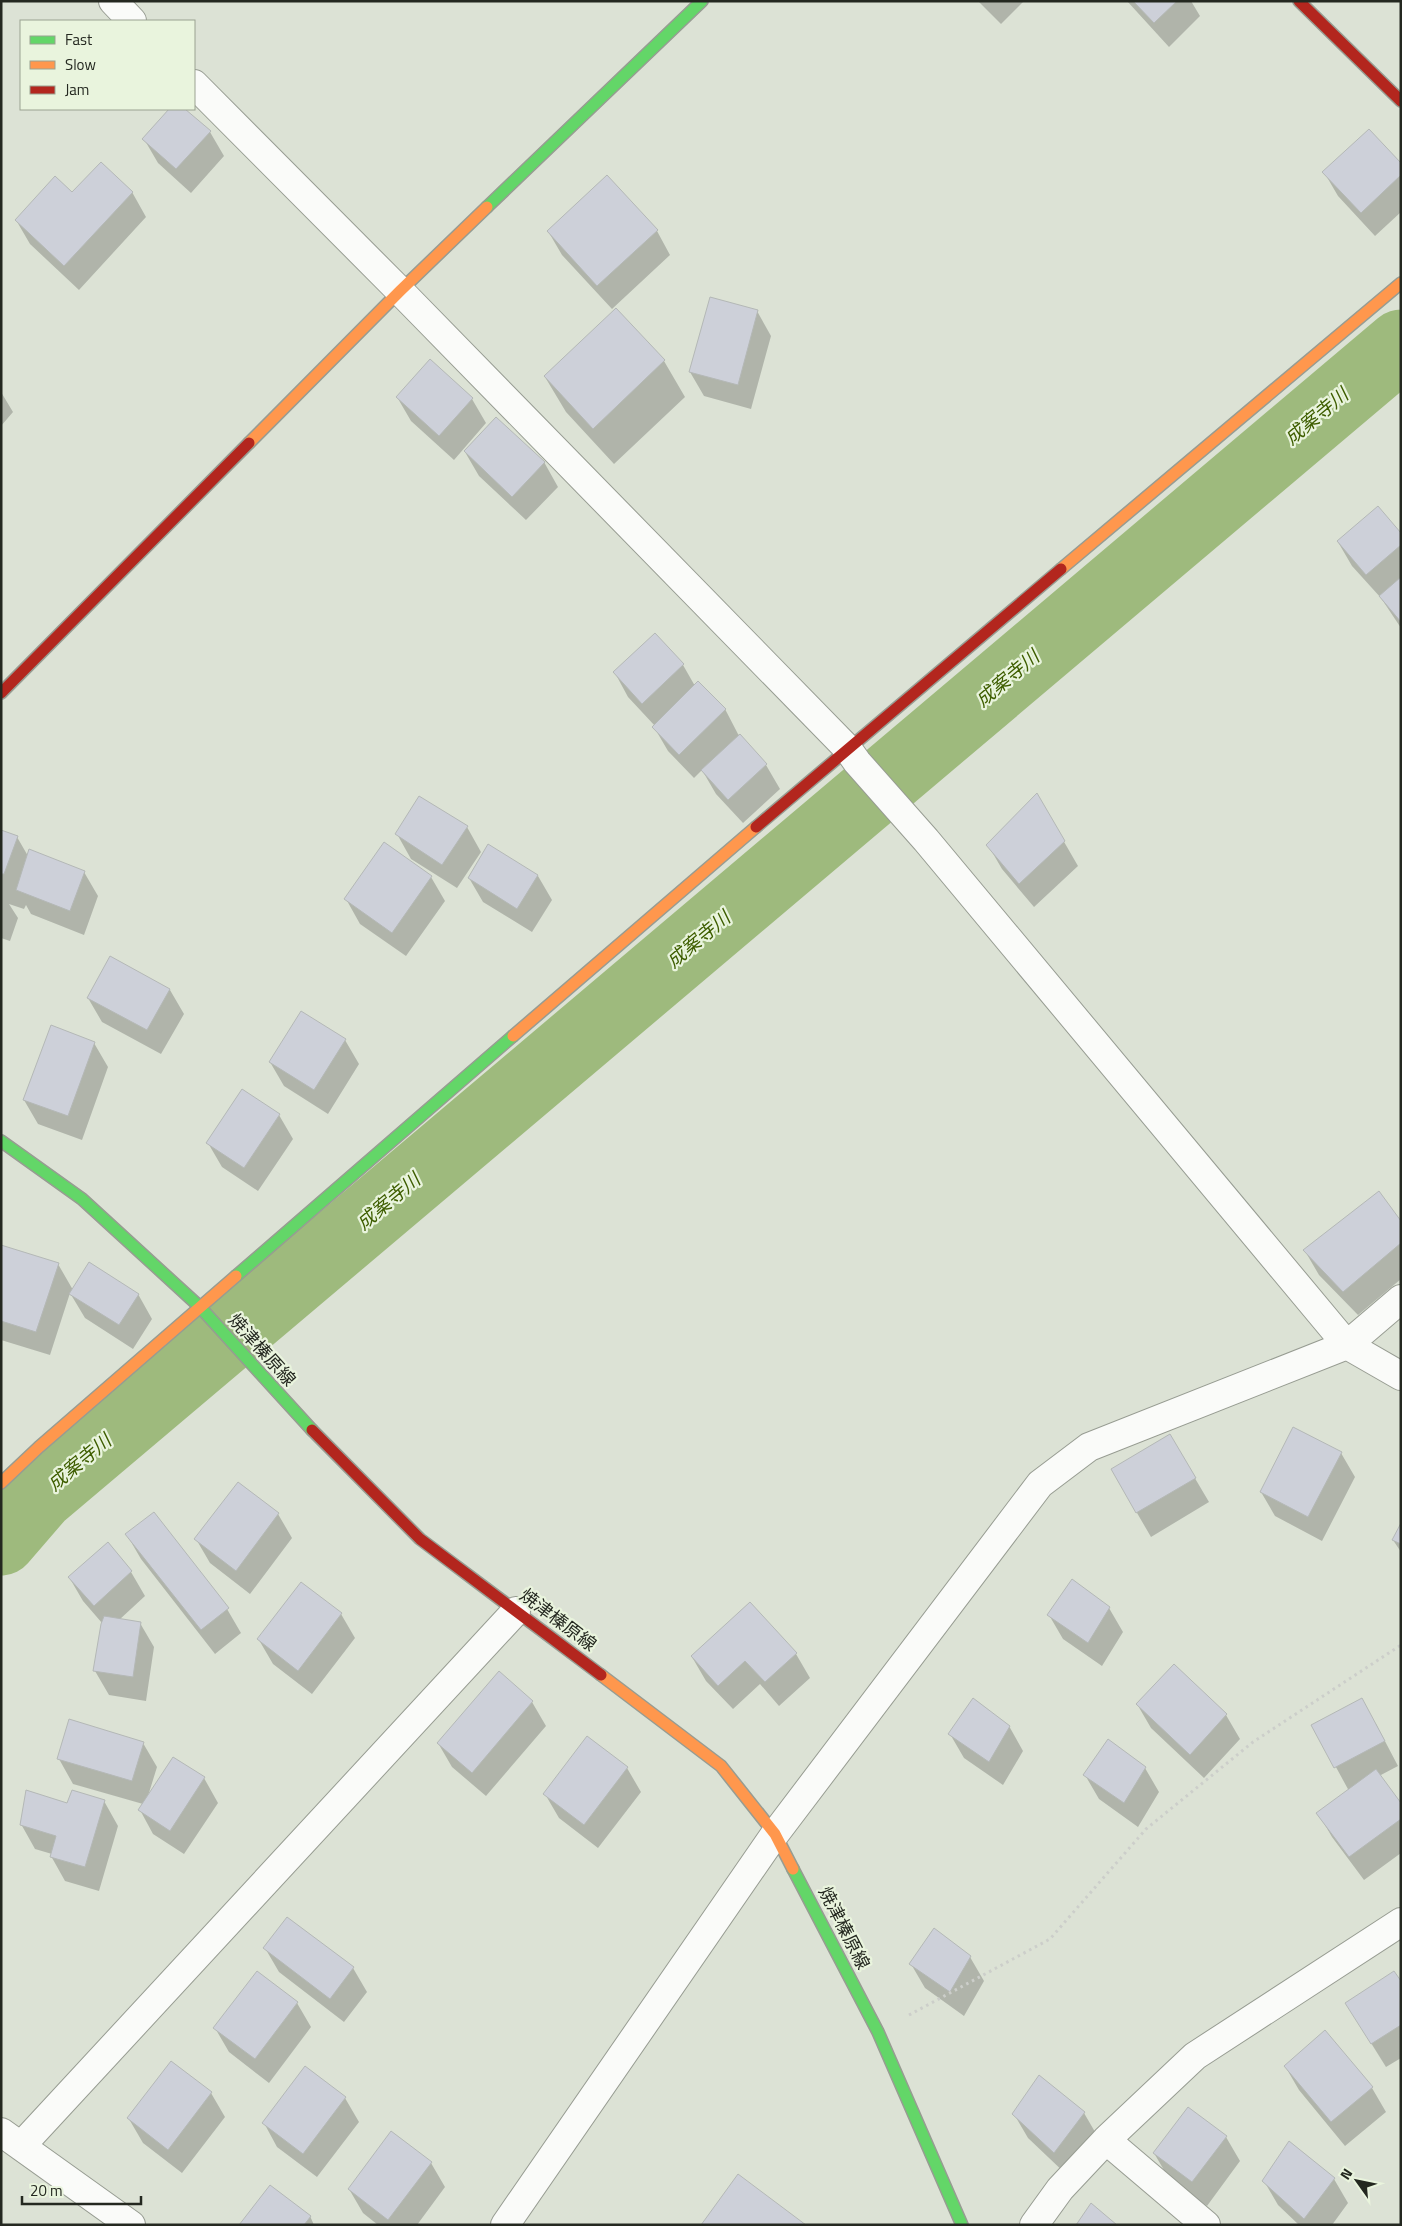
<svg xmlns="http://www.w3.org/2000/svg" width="1402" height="2226" font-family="'Titillium Web','Noto Sans JP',sans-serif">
<rect width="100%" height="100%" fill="#dce2d5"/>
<path fill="#0003" d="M978 1H1024L1001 24Z
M1127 1H1191L1200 16 1169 47Z
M171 109H183L210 132 224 156 191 193 158 163 144 139Z
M1401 165V212L1375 236 1338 196 1324 172Z
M132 192 146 217 79 290 30 244 16 220 72 194Z
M548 231H657L670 255 612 309 562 255Z
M616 310 664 361 685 397 614 464 566 412 545 377Z
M757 311 771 336 751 409 704 396 690 372Z
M430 361 472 399 486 423 454 460 411 421 397 397Z
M1 392 13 412 1 426Z
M465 452 544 462 558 487 526 520 479 476Z
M1401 535V628L1381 598 1352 566 1338 542Z
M683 665 695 686 725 709 738 734 766 765 780 789 743 823 716 794 702 770 694 778 668 751 654 727 655 726 628 697 615 673Z
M1037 795 1078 866 1034 907 1002 869 988 845Z
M467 827 481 852 457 888 411 859 397 834Z
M1 831 17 837 28 856 84 872 98 896 84 935 31 914 26 905 24 909 9 904 18 918 10 941 1 938Z
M489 846 538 876 552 900 532 932 483 902 469 878Z
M431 877 445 901 406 956 360 924 346 899Z
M170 990 184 1014 161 1054 102 1022 88 998Z
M345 1040 359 1064 328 1114 284 1086 270 1062Z
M94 1043 108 1067 82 1140 38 1124 24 1100Z
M279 1115 293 1139 258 1191 222 1167 208 1143Z
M1401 1223V1279L1358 1315 1319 1275 1305 1251Z
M1 1246 58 1264 73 1290 138 1294 152 1319 133 1349 85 1318 70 1293 50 1355 1 1340Z
M1170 1436 1209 1502 1151 1537 1112 1470Z
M1341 1453 1355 1477 1322 1541 1275 1516 1261 1492Z
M278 1514 292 1538 250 1594 210 1563 196 1539Z
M1401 1526V1552L1393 1540Z
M127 1535 227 1609 241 1633 215 1654 141 1559Z
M107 1544 131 1572 145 1596 119 1620 140 1623 154 1647 146 1701 109 1695 95 1671 102 1623 83 1601 69 1577Z
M750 1604 796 1654 810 1678 779 1706 760 1684 733 1709 706 1681 692 1657Z
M1109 1608 1123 1632 1102 1666 1063 1639 1049 1615Z
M341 1614 355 1638 312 1694 273 1664 259 1640Z
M1174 1666 1226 1715 1240 1739 1204 1778 1151 1728 1137 1704Z
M499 1673 532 1702 546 1726 486 1796 452 1767 438 1743Z
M1376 1724 1398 1766 1379 1776 1401 1806V1853L1364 1880 1332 1837 1318 1813 1349 1791 1313 1725Z
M1009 1726 1023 1751 1003 1785 964 1758 950 1734Z
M143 1743 157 1767 148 1796 174 1758 204 1778 218 1803 184 1854 153 1834 140 1810 143 1804 73 1784 59 1759Z
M627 1768 641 1792 598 1848 559 1818 545 1794Z
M1145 1768 1159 1792 1138 1827 1099 1799 1085 1775Z
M104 1801 118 1826 99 1891 65 1881 51 1856 52 1854 35 1849 21 1824 68 1804Z
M265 1948 353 1968 367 1992 344 2022 279 1972Z
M970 1957 984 1981 964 2016 925 1988 911 1964Z
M1401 1984V2058L1386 2067 1361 2027Z
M297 2003 311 2027 269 2083 229 2052 215 2028Z
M1325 2032 1372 2088 1386 2112 1345 2146 1299 2090 1285 2066Z
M211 2093 225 2117 182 2173 143 2143 129 2119Z
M345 2098 359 2122 317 2177 277 2147 264 2123Z
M1084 2113 1098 2137 1068 2176 1028 2138 1014 2114Z
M1226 2137 1240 2161 1207 2206 1168 2177 1154 2153Z
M431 2163 445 2187 417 2225H378L363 2213 349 2189Z
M1334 2179 1348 2203 1332 2225H1299L1278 2205 1264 2181Z
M310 2216 314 2225H241Z"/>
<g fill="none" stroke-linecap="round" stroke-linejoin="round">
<path stroke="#9eba7d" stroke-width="71" d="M1 1540 39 1496 1401 345"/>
</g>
<path fill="#cdd0d9" stroke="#b4b8b6" d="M1133 1H1177L1154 23Z
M169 109H185L211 131 176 169 142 139Z
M1369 129 1401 163V175L1361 213 1322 172Z
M101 162 133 192 64 266 15 220 55 176 72 192Z
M607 175 658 230 597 286 547 231Z
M710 297 758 310 738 385 689 372Z
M616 308 665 360 593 429 544 376Z
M430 359 473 398 439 436 396 397Z
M496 417 545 462 512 497 464 451Z
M1378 506 1401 533V545L1366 575 1337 541Z
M1401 577V622L1379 596Z
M655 633 684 664 642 704 613 672Z
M698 681 726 709 679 755 652 727Z
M740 734 767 764 728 800 701 770Z
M1037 793 1065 841 1019 884 986 845Z
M419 796 468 826 442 865 395 834Z
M1 830 18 836 4 874H1Z
M384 842 432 876 392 933 344 899Z
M488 844 538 875 517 909 468 878Z
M29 849 85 871 70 911 16 890Z
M110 956 170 989 147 1030 87 998Z
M301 1011 346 1039 314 1090 269 1062Z
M51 1025 95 1042 68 1116 23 1100Z
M242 1089 280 1114 244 1168 206 1143Z
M1379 1191 1401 1221V1243L1343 1292 1303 1250Z
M1 1245 59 1263 36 1332 1 1321Z
M89 1262 139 1294 119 1325 69 1294Z
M1293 1427 1342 1452 1308 1517 1260 1492Z
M1170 1434 1196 1478 1136 1513 1111 1469Z
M238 1482 279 1513 236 1571 194 1539Z
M154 1512 229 1608 201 1630 125 1534Z
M1401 1523V1544L1392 1540Z
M108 1542 132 1571 94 1606 68 1577Z
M1072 1579 1110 1607 1088 1643 1047 1615Z
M301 1582 342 1613 298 1671 257 1639Z
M750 1602 797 1653 765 1682 745 1661 718 1686 691 1656Z
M104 1616 141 1622 133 1677 93 1671 101 1624Z
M1174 1664 1227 1714 1190 1755 1136 1704Z
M499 1671 533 1701 472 1773 437 1743Z
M973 1698 1010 1726 989 1762 948 1734Z
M1362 1698 1385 1741 1334 1768 1311 1725Z
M69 1719 144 1742 132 1781 57 1759Z
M587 1736 628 1767 584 1825 543 1794Z
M1108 1739 1146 1767 1124 1803 1083 1775Z
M173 1757 205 1777 170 1831 138 1810Z
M1376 1769 1401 1803V1819L1349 1857 1316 1813Z
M26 1790 67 1803 72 1790 105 1800 85 1867 50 1857 56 1836 20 1825Z
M287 1917 354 1967 330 1999 263 1948Z
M934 1928 971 1956 950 1992 909 1964Z
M257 1971 298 2002 255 2059 213 2028Z
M1394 1971 1401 1981V2025L1371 2044 1345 2003Z
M1325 2030 1373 2087 1331 2122 1284 2066Z
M171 2061 212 2092 168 2150 127 2118Z
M305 2066 346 2097 303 2154 262 2123Z
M1039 2075 1085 2112 1054 2153 1012 2114Z
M1188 2107 1227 2136 1192 2182 1153 2153Z
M391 2131 432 2162 388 2220 348 2189Z
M1289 2141 1335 2178 1304 2219 1262 2181Z
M738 2174 806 2225H701Z
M270 2185 311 2216 304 2225H239Z
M1091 2203 1117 2225H1076Z"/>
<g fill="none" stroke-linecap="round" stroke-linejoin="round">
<g stroke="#979c92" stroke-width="30">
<path id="street" d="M113 1 132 21
M194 84 400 291 847 748 857 762 926 840 1347 1345 1401 1376
M1 2132 131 2225
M1106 2140 1206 2225
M21 2146 516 1611
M505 2225 775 1834 1040 1484 1089 1447 1347 1345 1401 1299
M1034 2225 1060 2189 1106 2140 1195 2056 1401 1922"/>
</g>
<g stroke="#979c92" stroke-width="14">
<path id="fast" d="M487 207 702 1
M1 1141 82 1199 200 1307 312 1430
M236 1276 513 1036
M793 1869 878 2032 962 2225"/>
</g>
<g stroke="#979c92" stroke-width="14">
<path id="slow" d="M249 443 400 291 487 207
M1061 569 1401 283
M513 1036 756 827
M1 1483 39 1447 236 1276
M601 1675 721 1766 775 1834 793 1869"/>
</g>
<g stroke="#979c92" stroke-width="14">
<path id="jam" d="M1299 1 1401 101
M1 693 249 443
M756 827 1061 569
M312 1430 420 1539 601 1675"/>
</g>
<path stroke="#ccceca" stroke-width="3" stroke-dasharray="2.5 4" stroke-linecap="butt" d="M909 2015 1050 1939 1146 1829 1253 1742 1401 1645"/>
<use href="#street" stroke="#fafbf9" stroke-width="28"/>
<use href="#fast" stroke="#63d668" stroke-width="11"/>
<use href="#slow" stroke="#ff974d" stroke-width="11"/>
<use href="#jam" stroke="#b3261e" stroke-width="11"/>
</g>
<g text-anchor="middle" stroke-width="4.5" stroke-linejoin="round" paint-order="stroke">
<g font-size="18" fill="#242820" stroke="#e9f4dd">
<text transform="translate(262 1350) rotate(48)" y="6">焼津榛原線</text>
<text transform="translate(558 1620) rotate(37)" y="6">焼津榛原線</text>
<text transform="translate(844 1928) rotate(63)" y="6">焼津榛原線</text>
</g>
<g font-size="19" font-style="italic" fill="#3e5e00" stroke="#e9f4dd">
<text transform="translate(1316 416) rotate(-40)" y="7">成案寺川</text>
<text transform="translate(1007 678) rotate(-40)" y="7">成案寺川</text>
<text transform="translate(698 939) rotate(-40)" y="7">成案寺川</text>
<text transform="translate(388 1201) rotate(-40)" y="7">成案寺川</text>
<text transform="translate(79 1462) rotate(-40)" y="7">成案寺川</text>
</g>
</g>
<rect width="1402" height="2226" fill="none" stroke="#242820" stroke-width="5"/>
<rect x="20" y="20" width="175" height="90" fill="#e9f4dd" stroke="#9aa291"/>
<rect x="30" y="36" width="25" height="8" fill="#63d668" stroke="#9aa291"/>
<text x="65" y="45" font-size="15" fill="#242820">Fast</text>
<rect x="30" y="61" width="25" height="8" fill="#ff974d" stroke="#9aa291"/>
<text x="65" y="70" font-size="15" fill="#242820">Slow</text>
<rect x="30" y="86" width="25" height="8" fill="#b3261e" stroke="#9aa291"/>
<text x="65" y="95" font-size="15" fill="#242820">Jam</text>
<g transform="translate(1357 2181) rotate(303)" stroke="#e9f4dd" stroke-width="4" paint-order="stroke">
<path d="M0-4L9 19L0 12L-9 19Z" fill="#242820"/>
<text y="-8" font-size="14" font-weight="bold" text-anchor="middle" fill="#242820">N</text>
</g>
<path d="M22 2196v8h119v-8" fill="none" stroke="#242820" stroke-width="2.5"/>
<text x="30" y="2196" font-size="15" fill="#242820" stroke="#e9f4dd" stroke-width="4" paint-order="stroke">20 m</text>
</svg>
